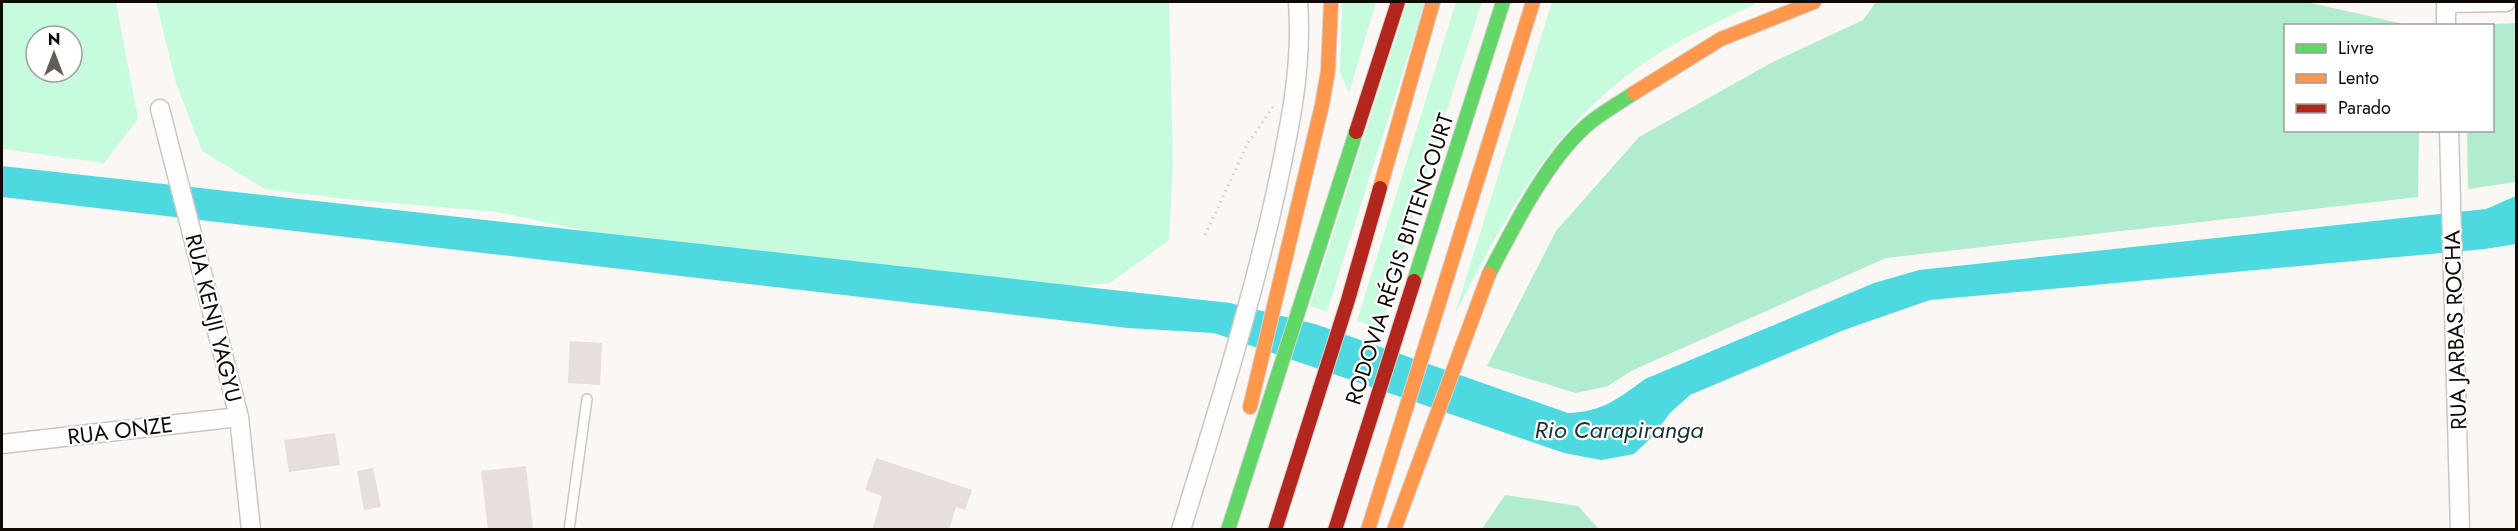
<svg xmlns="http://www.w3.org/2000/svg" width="2518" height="531" font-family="Jost,sans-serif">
<rect width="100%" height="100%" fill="#faf7f5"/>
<path fill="#c6fbde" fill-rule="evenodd" d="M2 2H116L138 119 104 163 2 149ZM36 36H72V72H36Z
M156 2H1169L1173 164 1169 240 1110 283 1038 289 968 280 897 265H822L602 234 497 212 345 199 265 189 202 151 176 83Z
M1342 2H1376L1349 93 1340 73Z
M1407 2H1425L1327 312 1310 306Z
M1456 2H1482L1420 193 1381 329 1357 321Z
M1552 2H1759C1723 20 1684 36 1650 59 1552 124 1508 212 1455 314Z"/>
<path fill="#b0eccd" d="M1876 2H2306L2409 25 2286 26V130L2419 131 2418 197 1886 258 1633 370 1608 386 1576 393 1487 366 1556 231 1639 137 1771 63 1863 20Z
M2516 23V182L2468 189 2467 131 2492 130V26L2474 25Z
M1505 495 1578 506 1599 529H1482Z"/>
<path fill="#4ed8e0" d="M2 166 1230 303 1315 324 1568 413C1602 412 1618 399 1645 379L1874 283 1919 270 2486 209 2516 196V244L2485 249 1930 300 1844 330 1690 395 1670 413 1652 437 1634 454 1601 460 1564 453 1214 333 1128 328 2 197Z"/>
<path fill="#e6dfdb" d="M570 341 602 343 600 385 568 383Z
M335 433 340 465 289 472 284 440Z
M876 458 972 490 965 510 956 507 949 530H872L882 496 865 490Z
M526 466 533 530H488L481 471Z
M373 468 381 507 364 510 357 471Z"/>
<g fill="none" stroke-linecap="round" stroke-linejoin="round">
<g stroke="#cbc6c0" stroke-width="12">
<path id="lane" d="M569 530 587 399"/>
</g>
<g stroke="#cbc6c0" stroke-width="21">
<path id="street" d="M2446 2V26
M2446 3 2506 2
M160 109 239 417 251 530
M2449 130 2460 530
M2 444 239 417
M1181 530C1215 419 1250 309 1275 196 1289 131 1303 68 1298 2"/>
</g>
<g stroke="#d7d4d3" stroke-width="16">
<path id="fast" d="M1489 274C1513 228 1546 162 1585 127 1599 114 1618 104 1634 93
M1414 281 1503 2
M1228 530 1356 132"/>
</g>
<g stroke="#d7d4d3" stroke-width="16">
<path id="slow" d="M1634 93 1721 39 1814 2
M1380 188 1433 2
M1250 407 1322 105 1328 71 1331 2
M1368 530 1533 2
M1394 530 1489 274"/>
</g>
<g stroke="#d7d4d3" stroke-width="16">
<path id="jam" d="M1356 132 1398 2
M1275 530 1348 300 1380 188
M1335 530 1414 281"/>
</g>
<path stroke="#d2d1d0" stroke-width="3" stroke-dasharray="1.5 4.5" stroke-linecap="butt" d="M1205 235 1248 143 1273 107"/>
<use href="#lane" stroke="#fefefe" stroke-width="9"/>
<use href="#street" stroke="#fefefe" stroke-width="18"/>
<use href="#fast" stroke="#63d668" stroke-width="14"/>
<use href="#slow" stroke="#ff974d" stroke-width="14"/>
<use href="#jam" stroke="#b3261e" stroke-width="14"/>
</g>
<g text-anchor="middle" stroke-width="4.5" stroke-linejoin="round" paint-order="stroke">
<g font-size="22" fill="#110a04" stroke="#fff">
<text transform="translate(1399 259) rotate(-72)" y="8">RODOVIA RÉGIS BITTENCOURT</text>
<text transform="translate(214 318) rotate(76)" y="8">RUA KENJI YAGYU</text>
<text transform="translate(2455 330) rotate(-92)" y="8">RUA JARBAS ROCHA</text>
<text transform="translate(120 430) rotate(-7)" y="8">RUA ONZE</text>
</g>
<g font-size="24" font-style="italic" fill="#173133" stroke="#fff">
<text x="1619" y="438">Rio Carapiranga</text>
</g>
</g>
<rect width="2518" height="531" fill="none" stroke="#110a04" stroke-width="6"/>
<rect x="2284" y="24" width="210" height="108" fill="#ffffff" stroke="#a09d9b" stroke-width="1.5"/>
<rect x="2296" y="44" width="30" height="9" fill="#63d668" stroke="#a09d9b" stroke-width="1.5"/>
<text x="2338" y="54" font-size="18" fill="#110a04">Livre</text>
<rect x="2296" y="74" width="30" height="9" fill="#ff974d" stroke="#a09d9b" stroke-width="1.5"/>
<text x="2338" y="84" font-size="18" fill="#110a04">Lento</text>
<rect x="2296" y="104" width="30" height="9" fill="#b3261e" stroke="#a09d9b" stroke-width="1.5"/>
<text x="2338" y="114" font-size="18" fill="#110a04">Parado</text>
<g transform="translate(54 54)"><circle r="28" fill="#ffffff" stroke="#a09d9b" stroke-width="1.5"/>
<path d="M0-4.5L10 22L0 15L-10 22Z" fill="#635d58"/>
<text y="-9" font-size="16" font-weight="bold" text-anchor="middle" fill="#110a04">N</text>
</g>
</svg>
